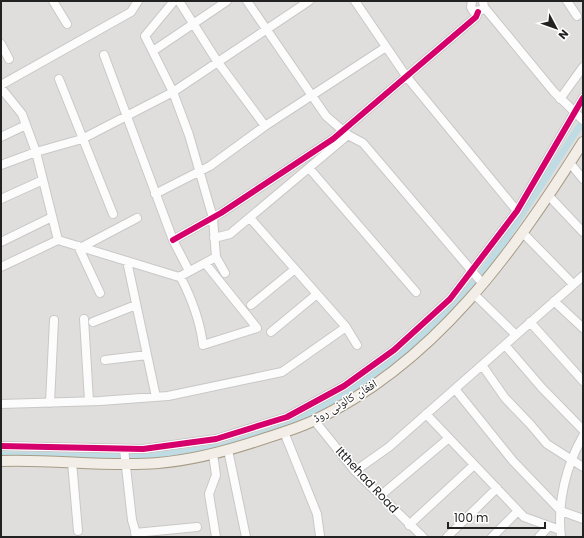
<svg xmlns="http://www.w3.org/2000/svg" width="584" height="538" font-family="Poppins,'Noto Naskh Arabic',sans-serif">
<rect width="100%" height="100%" fill="#f0eeeb"/>
<path fill="#dfdedc" d="M1 1H583V537H1Z"/>
<g fill="none" stroke-linecap="round" stroke-linejoin="round">
<path stroke="#bfdbe3" stroke-width="7" d="M1 455 146 457 221 447 290 425 346 392 399 357 455 304 479 277 499 249 583 121"/>
<g stroke="#c9c8c7" stroke-width="10">
<path id="minor" d="M53 1 67 24
M174 1 145 36 173 92 189 135 213 218 216 257 225 273
M179 1 217 61 265 126
M247 1 326 116 348 135 363 143 483 284
M355 1 406 76 517 211
M472 1 471 7 473 11 482 10
M483 1 484 7 554 92 583 120
M567 1 577 16
M1 44 9 59
M153 51 227 1
M104 55 173 240 189 271
M59 79 113 214
M1 85 131 12 138 1
M1 88 22 114 36 152 58 240 179 277 216 257
M560 99 583 67
M1 137 26 125
M570 163 583 179
M1 165 36 152 82 139 173 92 309 1
M309 168 416 292
M155 194 210 166 265 126 386 47
M548 195 583 232
M1 199 43 180
M250 218 346 327 357 345
M522 232 573 284
M214 238 230 234 348 135
M173 240 221 213 333 139 476 17 478 12
M1 242 52 217
M78 246 100 293
M82 247 137 218
M127 261 156 397
M1 267 58 240
M180 276C192 299 200 320 203 345L257 328 205 263
M475 295 516 335
M554 301 583 328
M251 305 295 269
M84 319 89 401
M93 322 136 305
M530 322 583 381
M271 332 317 294
M505 345 542 388 583 430
M105 360 147 355
M482 365 505 398 530 424 547 444 583 467
M455 389 513 461 561 511 583 519
M50 403 54 320
M1 404 100 401 168 396 282 372 346 327
M426 414 524 517 560 530
M314 420 355 471 423 537
M284 432 317 514 320 536
M1 446 143 449 216 439 287 417 344 386 394 350 450 299 517 211 583 98
M124 449 132 520 137 537
M228 450 246 537
M213 454 216 475 209 494 216 537
M72 462 78 531
M355 471 389 447 583 276
M380 496 449 438
M409 525 474 465
M135 533 197 527
M447 537 497 488
M492 537 518 511
M539 537 549 526
M561 537C557 502 566 466 583 436"/>
</g>
<g stroke="#a79c86" stroke-width="12">
<path id="major" d="M1 461C53 459 106 467 158 463 195 460 231 450 266 438 282 433 298 428 313 421 435 363 513 253 583 142"/>
</g>
<use href="#minor" stroke="#fdfcfc" stroke-width="8"/>
<use href="#major" stroke="#f3ede7" stroke-width="10"/>
<g stroke="#fff" stroke-width="8">
<path id="cycleway" d="M173 240 221 213 333 139 476 17 478 12
M1 446 143 449 216 439 287 417 344 386 394 350 450 299 517 211 583 98"/>
</g>
<use href="#cycleway" stroke="#d6006c" stroke-width="6"/>
</g>
<g text-anchor="middle" stroke-width="3" stroke-linejoin="round" paint-order="stroke">
<g font-size="12" fill="#222" stroke="#fff">
<text transform="translate(345 401) rotate(-31)" y="4">افغان کالونی روڈ</text>
<text transform="translate(367 480) rotate(47)" y="4">Itthehad Road</text>
</g>
</g>
<rect width="584" height="538" fill="none" stroke="#222222" stroke-width="4"/>
<g transform="translate(556 28) rotate(131)" stroke="#ffffff" stroke-width="3" paint-order="stroke">
<path d="M0-3L7 15L0 10L-7 15Z" fill="#222222"/>
<text y="-6" font-size="11" font-weight="bold" text-anchor="middle" fill="#222222">N</text>
</g>
<path d="M448 522v6h97v-6" fill="none" stroke="#222222" stroke-width="2"/>
<text x="454" y="522" font-size="12" fill="#222222" stroke="#ffffff" stroke-width="3" paint-order="stroke">100 m</text>
</svg>
